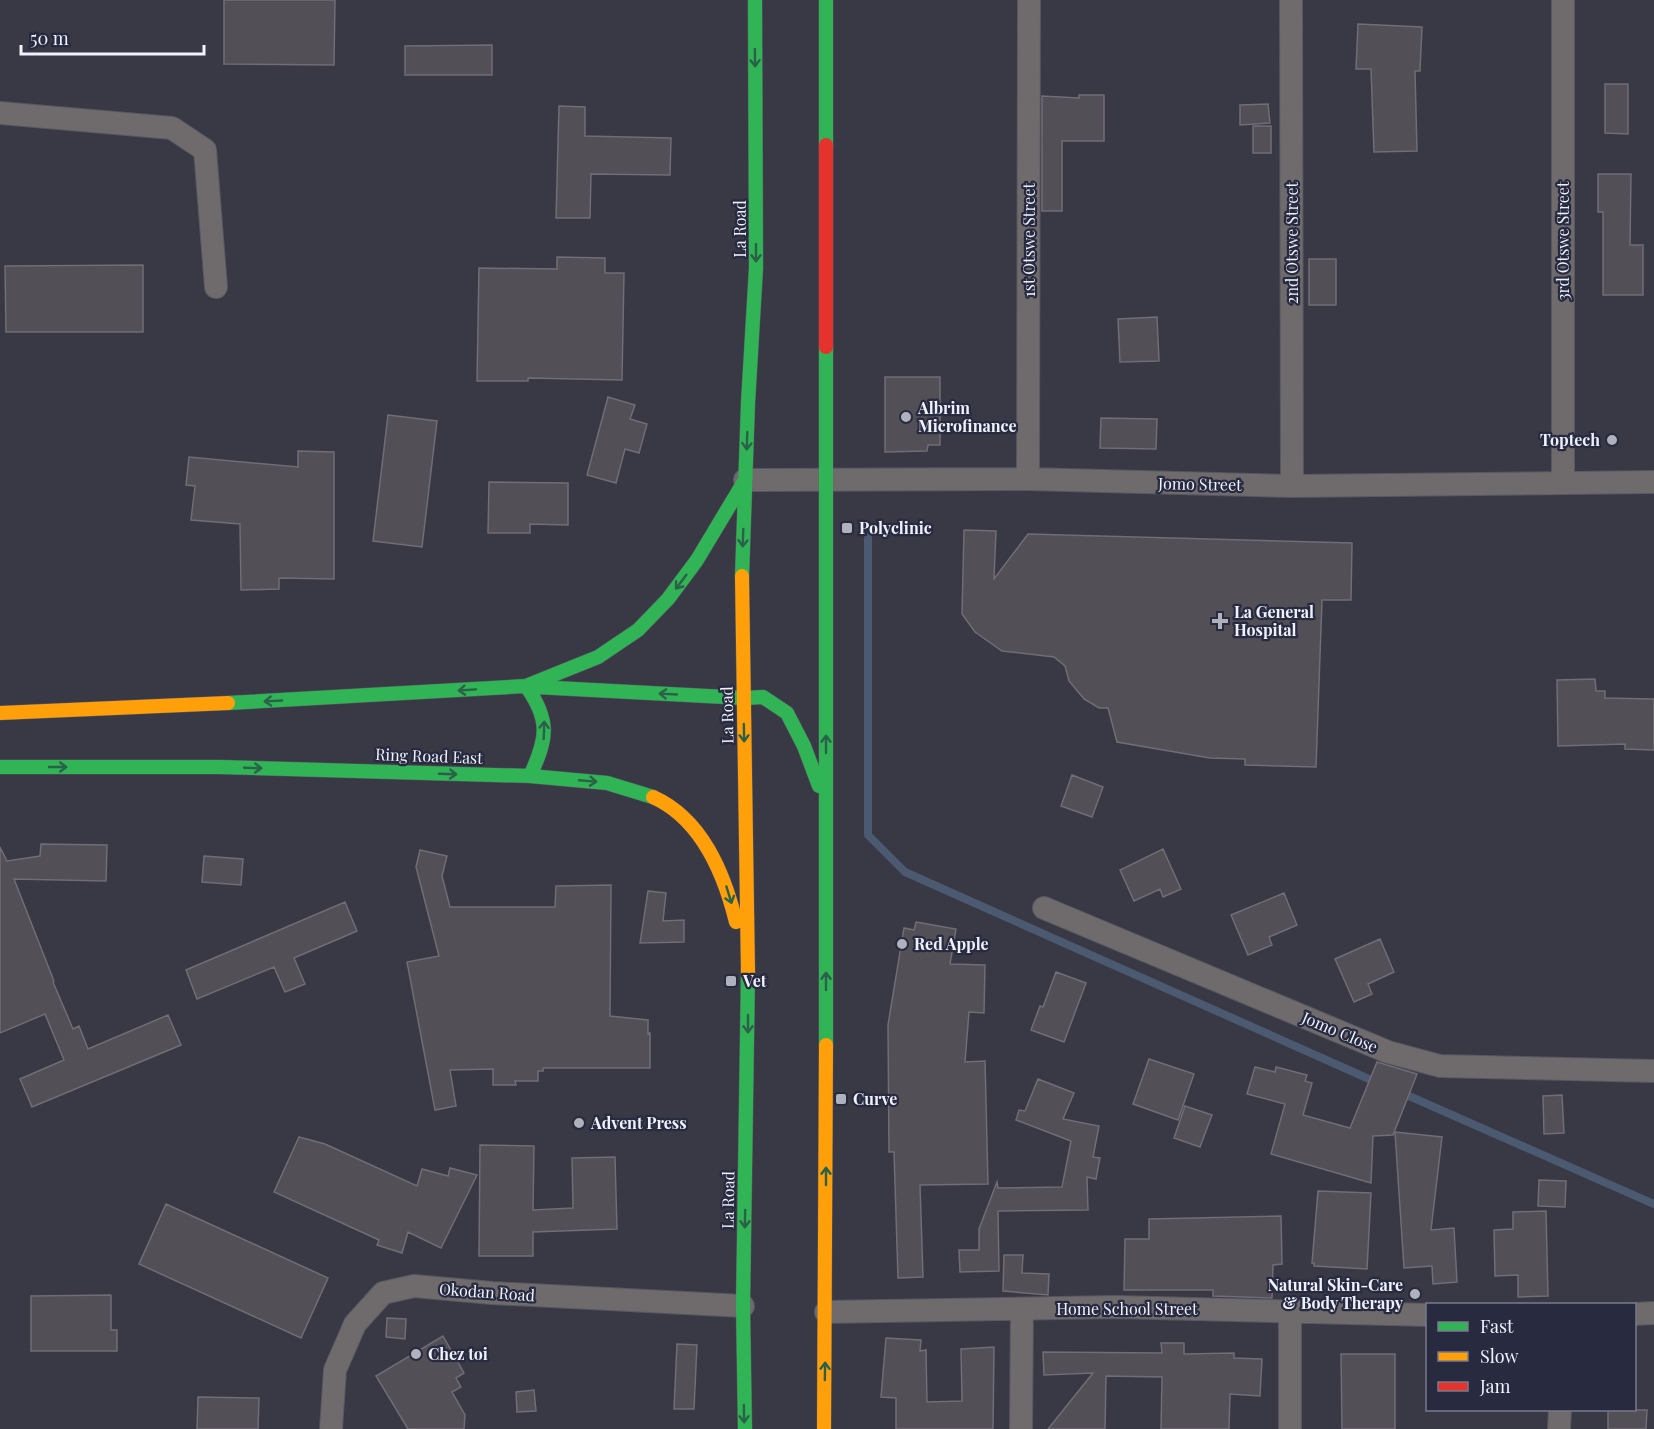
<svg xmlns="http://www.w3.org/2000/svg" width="1654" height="1429" font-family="'Playfair Display',serif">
<rect width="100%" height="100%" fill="#383944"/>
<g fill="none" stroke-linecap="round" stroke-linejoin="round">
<path stroke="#4b5a70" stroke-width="8" d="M868 537V835L905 872 1378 1083
M1400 1092 1654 1204"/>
</g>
<path fill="#524f57" stroke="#716c75" stroke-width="1.5" d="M224 0H335L334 65 224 64Z
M1358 24 1422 27 1420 71H1415L1417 151 1374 152 1371 69H1356Z
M492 45V75H405V46Z
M1605 84H1628V134L1605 133Z
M1079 95H1104V141H1062V211H1042V96L1079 98Z
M1268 104 1270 123 1240 125V105Z
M559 106 585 107V136L671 138 670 175 591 174 590 218H556Z
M1253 126H1271V153H1253Z
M1598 174H1631L1630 245H1643V295H1603V212H1598Z
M557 257 605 258V273H624L622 380 528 378V381H477L479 268 557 269Z
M1309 259H1336V305H1309Z
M143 265V332H6L5 266Z
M1157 317 1159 361 1120 362 1118 319Z
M885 377H940V445H928L927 451 885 452Z
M608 397 635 405 630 419 647 424 639 453 625 449 616 483 587 475Z
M388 415 437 421 422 547 373 541Z
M1101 418 1157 419 1156 449 1100 448Z
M298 451 334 452V579L279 578V589L241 590 240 524 191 520 195 486 186 485 189 457 298 467Z
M489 482 568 483V525L530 524V533H488Z
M964 530 996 531 994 579 1028 534 1352 543 1351 600H1322L1316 767 1245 765V759L1210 758 1117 742 1108 708H1099L1084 699 1069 681 1065 666 1054 657 1002 651 975 632 962 614Z
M1595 679 1596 691H1605V698L1654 699V750L1625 749V744L1558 746 1557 680Z
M1072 775 1103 787 1092 817 1061 806Z
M41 844 107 845 106 881 14 879 54 981 53 982 73 1029 79 1026 88 1049 168 1015 181 1045 32 1107 20 1079 64 1060 45 1014 0 1033V847L7 861 40 856Z
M1163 849 1181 889 1163 897 1160 889 1134 901 1120 870Z
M420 850 447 856 442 876 450 907H555L556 886 611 885 610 1016 648 1020V1034L650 1033V1068H543V1071H538V1081H515L516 1085H493V1069L450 1070 456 1106 435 1110 407 962 439 956 416 867Z
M204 856 243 859 241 885 202 882Z
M648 891 666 893 663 921 684 920V942L640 943Z
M1284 893 1297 925 1269 937 1272 945 1248 955 1231 915Z
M345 902 357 931 294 958 305 984 285 992 274 967 197 999 186 970Z
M916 922 956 929 950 964 985 965 984 1013 969 1012 965 1062 985 1061 988 1184 920 1185 923 1277 898 1278 894 1152H889L888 1025 904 928 914 930Z
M1380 939 1394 972 1368 984 1372 994 1354 1002 1335 959Z
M1056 972 1086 983 1064 1042 1031 1030 1040 1006 1043 1007Z
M1149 1059 1194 1074 1178 1120 1133 1104Z
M1377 1062 1417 1074 1393 1135 1373 1136 1371 1183 1271 1154 1285 1104 1247 1094 1255 1067 1275 1072 1276 1067 1307 1075 1305 1081 1312 1083 1303 1115 1350 1128Z
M1038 1079 1074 1093 1063 1119 1099 1126 1093 1157 1100 1158 1096 1179 1087 1177 1088 1210 998 1211 999 1271 960 1272 959 1250H979V1229L997 1182 998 1188 1062 1187 1071 1141 1016 1120 1019 1110 1025 1111Z
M1562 1095 1564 1133 1544 1134 1543 1096Z
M1185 1106 1212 1115 1200 1147 1174 1138Z
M1395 1132 1442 1137 1431 1230 1454 1228 1457 1282 1433 1284 1432 1266 1404 1268Z
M299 1137 325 1144 417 1186 422 1169 448 1176 450 1168 477 1175 441 1248 408 1232 402 1253 377 1245 379 1240 274 1192Z
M480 1145 534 1146 533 1210 573 1208 572 1158 615 1157 617 1229 533 1232V1256H479Z
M1539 1180 1566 1181 1565 1207 1538 1206Z
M1318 1191 1371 1193 1367 1269 1314 1266V1263H1312Z
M166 1204 328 1278 301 1338 139 1264Z
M1546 1211 1548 1296 1518 1297V1275L1495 1276 1494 1230 1513 1229V1212Z
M1281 1216 1282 1264 1273 1265 1272 1298 1213 1296V1290H1124L1125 1239H1149V1219Z
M1004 1255H1023L1022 1273 1049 1274 1048 1295 1003 1291Z
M111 1295V1330H117V1351H31V1296Z
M387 1318 406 1319 405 1339 386 1337Z
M443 1336 464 1373 456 1378 461 1387 452 1392 465 1415 464 1429H408L376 1376Z
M886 1338 921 1340 920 1351 926 1350 927 1402 962 1401 961 1349 994 1347 993 1429H896V1398L881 1397Z
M1161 1343H1184V1354L1234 1353V1358L1262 1359 1260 1396 1230 1394 1229 1429H1161L1162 1377 1106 1376 1105 1429H1048L1093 1373 1044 1375 1043 1352 1162 1353Z
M677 1344 697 1345 694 1409H674Z
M1341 1354H1395V1429H1342Z
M534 1390 536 1411 517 1412 516 1392Z
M198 1397 259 1398 258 1429H197Z
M1608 1410H1647L1646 1429H1608Z"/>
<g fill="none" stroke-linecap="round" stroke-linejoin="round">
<g stroke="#565761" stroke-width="24">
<path id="street" d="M1291 0 1292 486
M1563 0V481
M0 113 172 128 205 150 216 287
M1028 479 1029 0
M745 480 1028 479 1292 486 1654 482
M1044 908 1388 1052 1440 1066 1654 1071
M826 1312 1116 1307 1428 1315
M1634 1314 1654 1313
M331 1429 335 1370 355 1324 383 1293 414 1286 492 1293 743 1306
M1021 1429 1022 1309
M1290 1429V1312
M1559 1429 1560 1410"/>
</g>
<g stroke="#565761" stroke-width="15">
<path id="fast" d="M826 0V145
M826 347V1045
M742 576 748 403 756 268 755 0
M526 686C551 721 547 739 530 776
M536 687 744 698 763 697 787 713 804 746 819 786
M228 703 526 686 598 657 638 630 668 599 697 560 745 480
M0 767H219L530 776 607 783 653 797
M745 1429 743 1306 748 972"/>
</g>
<g stroke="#565761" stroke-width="15">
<path id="slow" d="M742 576 748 972
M0 713 228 703
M653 797C702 819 724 873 736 922
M824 1429 826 1045"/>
</g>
<g stroke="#565761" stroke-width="15">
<path id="jam" d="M826 145V347"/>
</g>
<use href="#street" stroke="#6f6b6c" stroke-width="22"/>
<use href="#fast" stroke="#30b455" stroke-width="14"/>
<use href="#slow" stroke="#ff9f0a" stroke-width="14"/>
<use href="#jam" stroke="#e5322d" stroke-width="14"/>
</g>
<defs><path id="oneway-shaft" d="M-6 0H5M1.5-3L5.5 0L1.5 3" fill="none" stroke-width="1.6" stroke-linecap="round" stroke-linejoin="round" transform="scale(1.5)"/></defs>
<g stroke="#2b6148">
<use href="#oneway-shaft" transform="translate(755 58) rotate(89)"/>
<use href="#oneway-shaft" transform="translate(756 253) rotate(90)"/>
<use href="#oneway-shaft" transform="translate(747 441) rotate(92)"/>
<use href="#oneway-shaft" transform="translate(743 538) rotate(92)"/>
<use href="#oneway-shaft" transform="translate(681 582) rotate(127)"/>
<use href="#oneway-shaft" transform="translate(467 690) rotate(176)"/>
<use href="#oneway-shaft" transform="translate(668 694) rotate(-177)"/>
<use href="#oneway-shaft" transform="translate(273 701) rotate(177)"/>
<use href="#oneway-shaft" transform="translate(544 730) rotate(-88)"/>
<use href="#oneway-shaft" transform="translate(744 733) rotate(89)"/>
<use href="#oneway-shaft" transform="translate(826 744) rotate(-90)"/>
<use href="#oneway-shaft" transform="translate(58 767)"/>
<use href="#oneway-shaft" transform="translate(253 768) rotate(2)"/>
<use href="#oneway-shaft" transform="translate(448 774) rotate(2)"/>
<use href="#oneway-shaft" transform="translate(588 781) rotate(5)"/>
<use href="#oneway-shaft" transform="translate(729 895) rotate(73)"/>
<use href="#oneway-shaft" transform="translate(826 981) rotate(-90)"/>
<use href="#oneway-shaft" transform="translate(748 1024) rotate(90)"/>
<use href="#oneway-shaft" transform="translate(826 1176) rotate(-90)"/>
<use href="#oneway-shaft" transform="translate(745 1219) rotate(91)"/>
<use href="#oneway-shaft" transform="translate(825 1371) rotate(-89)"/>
<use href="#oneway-shaft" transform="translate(744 1414) rotate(89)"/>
</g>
<g fill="#afb1bc" stroke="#282a40" stroke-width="2">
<circle cx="906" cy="417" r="6"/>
<circle cx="1612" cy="440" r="6"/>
<rect x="841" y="522" width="12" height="12" rx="3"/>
<path d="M1217 612h6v6h6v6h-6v6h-6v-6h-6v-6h6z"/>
<circle cx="902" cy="944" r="6"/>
<rect x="725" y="975" width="12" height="12" rx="3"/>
<rect x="835" y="1093" width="12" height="12" rx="3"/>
<circle cx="579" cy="1123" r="6"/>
<circle cx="1415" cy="1294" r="6"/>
<circle cx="416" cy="1354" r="6"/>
</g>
<g text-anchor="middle" stroke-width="4.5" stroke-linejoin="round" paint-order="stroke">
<g font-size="16" fill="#eff1fd" stroke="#282a40">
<text transform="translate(740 229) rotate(-90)" y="6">La Road</text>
<text transform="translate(1029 240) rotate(-90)" y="6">1st Otswe Street</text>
<text transform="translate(1563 241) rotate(-90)" y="6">3rd Otswe Street</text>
<text transform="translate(1292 243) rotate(-90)" y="6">2nd Otswe Street</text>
<text transform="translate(1200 484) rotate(1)" y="6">Jomo Street</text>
<text transform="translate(727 715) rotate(-91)" y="6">La Road</text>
<text transform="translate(429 756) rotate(2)" y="6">Ring Road East</text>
<text transform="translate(1340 1032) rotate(23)" y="6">Jomo Close</text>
<text transform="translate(728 1200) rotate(-89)" y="6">La Road</text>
<text transform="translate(487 1292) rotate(4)" y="6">Okodan Road</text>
<text x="1127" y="1315">Home School Street</text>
</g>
<g font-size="16" font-weight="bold" fill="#eff1fd" stroke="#282a40" text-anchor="start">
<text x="918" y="414">Albrim<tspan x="918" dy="18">Microfinance</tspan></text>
<text x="1600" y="446" text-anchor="end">Toptech</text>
<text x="859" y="534">Polyclinic</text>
<text x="1234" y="618">La General<tspan x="1234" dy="18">Hospital</tspan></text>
<text x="914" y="950">Red Apple</text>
<text x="743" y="987">Vet</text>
<text x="853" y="1105">Curve</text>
<text x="591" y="1129">Advent Press</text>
<text x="1403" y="1291" text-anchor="end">Natural Skin-Care<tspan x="1403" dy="18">&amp; Body Therapy</tspan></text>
<text x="428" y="1360">Chez toi</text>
</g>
</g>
<rect x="1426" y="1303" width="210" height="108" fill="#282a40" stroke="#787a8c" stroke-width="1.5"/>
<rect x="1438" y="1322" width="30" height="9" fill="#30b455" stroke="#787a8c" stroke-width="1.5"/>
<text x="1480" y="1333" font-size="18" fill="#eff1fd">Fast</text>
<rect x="1438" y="1352" width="30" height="9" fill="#ff9f0a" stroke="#787a8c" stroke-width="1.5"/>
<text x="1480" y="1363" font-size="18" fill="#eff1fd">Slow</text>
<rect x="1438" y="1382" width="30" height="9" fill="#e5322d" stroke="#787a8c" stroke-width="1.5"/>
<text x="1480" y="1393" font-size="18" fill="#eff1fd">Jam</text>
<path d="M21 45v9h183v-9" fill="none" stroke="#eff1fd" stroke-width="3"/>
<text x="30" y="45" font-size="18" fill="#eff1fd" stroke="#282a40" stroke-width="4.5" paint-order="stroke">50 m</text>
</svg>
